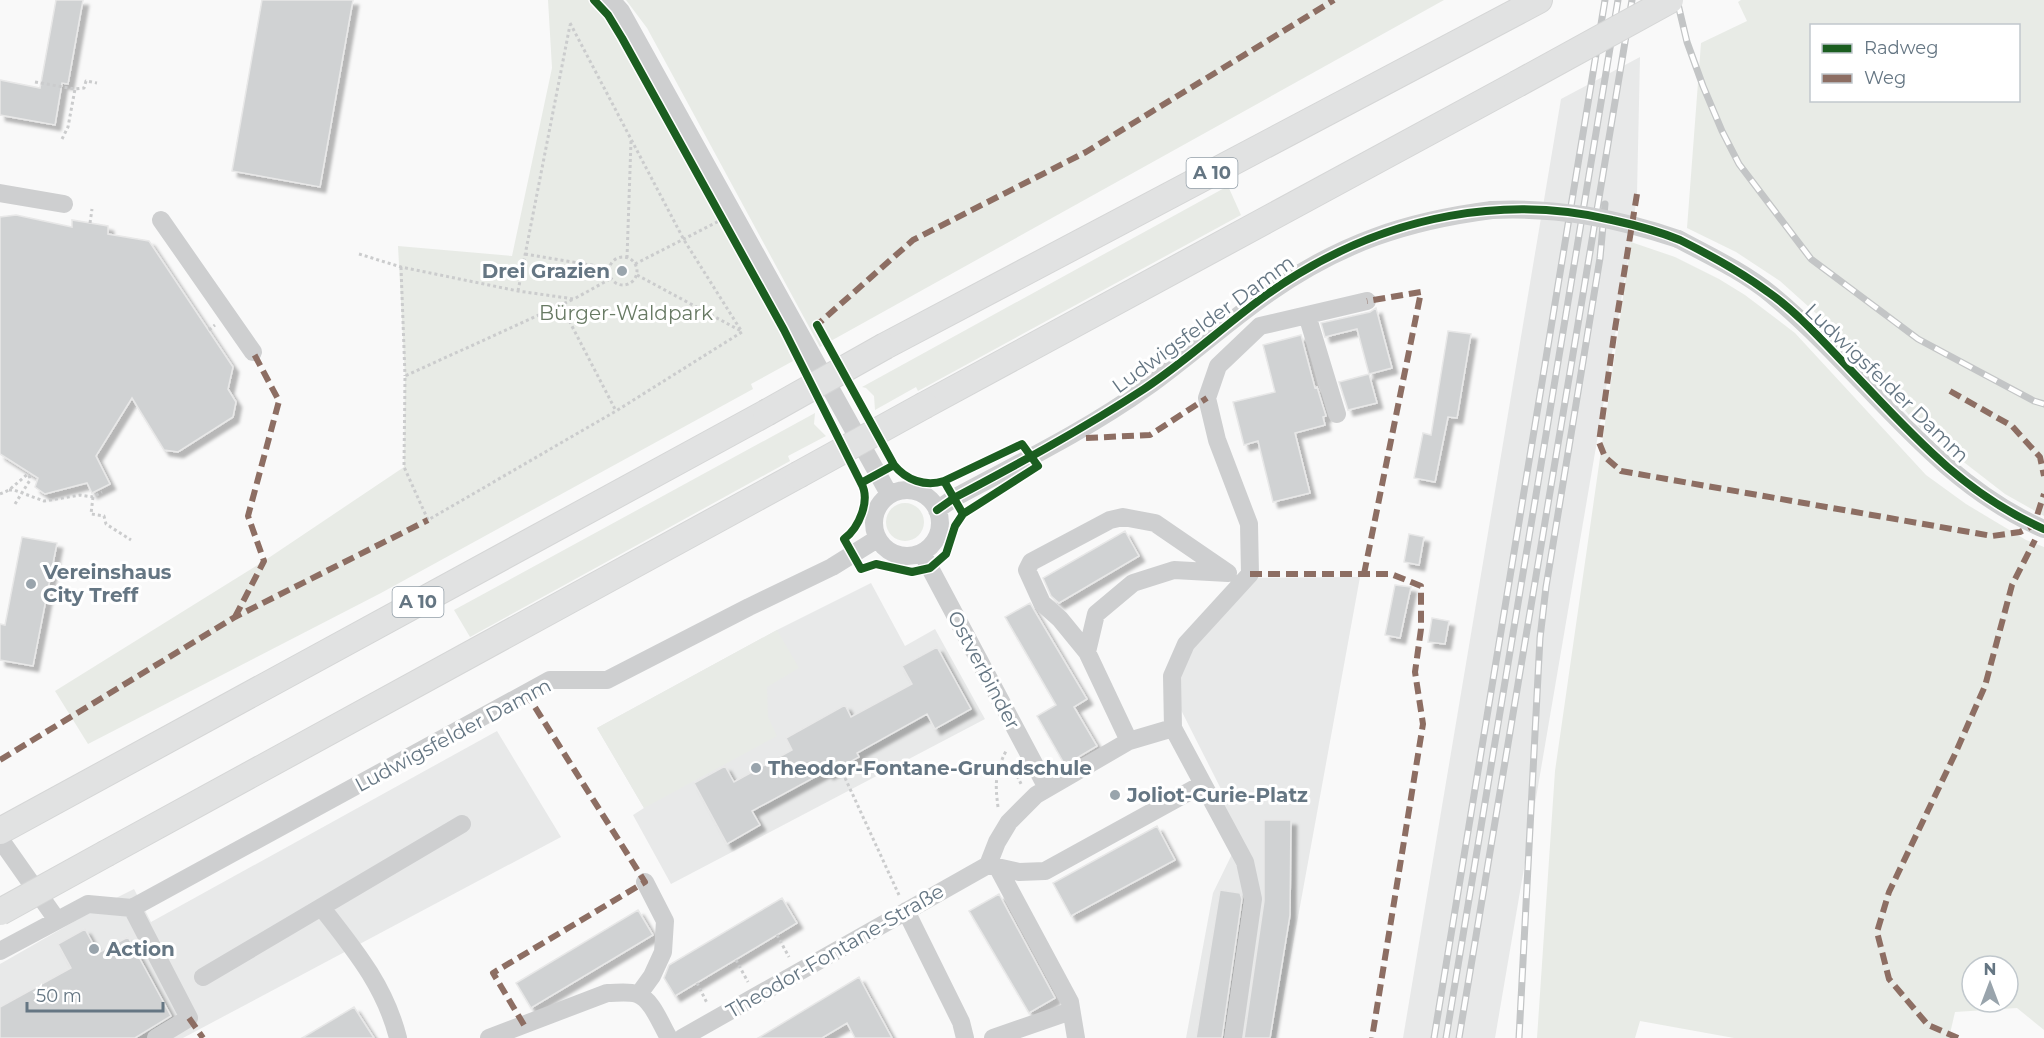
<svg xmlns="http://www.w3.org/2000/svg" width="2044" height="1038" font-family="Montserrat,sans-serif">
<defs>
<filter id="shadow"><feDropShadow dx="5.5" dy="5.5" stdDeviation="1.5" flood-color="#0004"/></filter>
</defs>
<rect width="100%" height="100%" fill="#f9f9f9"/>
<path fill="#e8e9e9" d="M1640 57 1637 194 1631 242 1495 1038H1403L1561 99Z
M1360 577 1276 1038H1186L1213 893 1234 850 1209 802 1223 793 1180 708 1178 674 1192 644 1248 578Z
M871 583 905 646 935 629 985 719 671 884 633 815 644 808 597 728 777 630Z
M497 731 561 837 183 1038H0V964L110 901 134 889 151 922Z"/>
<path fill="#e8ebe6" fill-rule="evenodd" d="M548 0H588L604 17 715 214 776 325 793 361 751 384 753 389 381 593 88 744 55 691 264 561 404 467 405 376 398 246 512 256 552 68Z
M626 0H1444L820 347 647 28Z
M1741 0H2044V516L2005 494 1921 429 1871 371 1819 316 1780 281 1736 252 1687 228 1701 43 1747 21 1738 2ZM1812 26H2018V100H1812Z
M1228 186 1241 215 918 391 916 387 875 410 874 396 866 388 862 387Z
M1631 242 1675 257 1719 279 1745 295 1795 333 1926 475 1966 504 2026 540 2044 547V1030L2017 1008 1955 1012 1949 1038H1734L1640 1021 1635 1038H1537L1555 771ZM1972 966H2008V1002H1972Z
M815 413 814 424 826 436 788 456 790 461 470 637 454 610Z
M886 522a19 19 0 1 1 38 0a19 19 0 1 1-38 0Z
M777 630 799 668 767 687 768 717 777 736 644 808 597 728Z"/>
<path fill="#d0d2d3" stroke="#e8e8e8" stroke-width="1.5" filter="url(#shadow)" d="M56 0H83L68 84 62 83 55 125 0 115V80L40 88Z
M262 0H353L320 187 232 171Z
M16 215 72 227V220L108 226V234L149 241 233 367 228 389 236 402 233 417 178 452 164 450 132 398 96 456 110 484 92 493 87 483 45 494 35 487 38 478 0 454V217Z
M1376 308 1392 368 1369 374 1357 329 1325 337 1321 323 1370 312Z
M1448 331 1471 334 1457 418 1448 417 1435 482 1414 478 1423 433 1431 435Z
M1301 335 1315 388 1317 387 1326 416 1323 417 1325 425 1295 433 1310 493 1273 502 1258 441 1244 445 1233 402 1275 392 1263 345Z
M1369 374 1377 403 1348 410 1339 382Z
M1125 531 1139 556 1059 603 1051 596 1043 578Z
M1409 534 1424 537 1419 565 1404 562Z
M22 537 57 543 33 666 0 660V624L5 625Z
M1395 585 1411 587 1400 638 1385 635Z
M1030 603 1087 699 1074 707 1097 746 1065 765 1037 716 1056 705 1005 617Z
M1432 618 1449 621 1445 644 1428 642Z
M937 647 971 709 935 729 927 714 857 753 859 757 828 774 826 771 752 811 760 825 727 844 694 783 725 766 734 782 792 750 786 738 845 705 851 717 912 684 902 666Z
M1264 820H1291L1290 915 1270 1038H1244L1264 901Z
M1157 826 1175 860 1071 916 1053 883Z
M1220 890 1240 893 1242 899 1222 1038H1196Z
M999 894 1055 998 1029 1013 969 911Z
M782 898 797 923 675 996 664 978 669 965Z
M638 910 653 935 531 1008 516 983Z
M85 929 98 953 128 937 171 1016 135 1038H0V1007L71 968 58 944Z
M859 977 892 1038H855L847 1023 822 1038H758Z
M354 1007 374 1038H302Z"/>
<g fill="none" stroke-linecap="round" stroke-linejoin="round">
<g stroke="#d5d6d6" stroke-width="28">
<path id="highway" d="M885 346 1539 0
M925 405 1517 84
M0 831 766 413
M107 853 798 475"/>
</g>
<path stroke="#cbcccd" stroke-width="3" stroke-dasharray="3 3" stroke-linecap="butt" d="M570 23 684 240 742 332 616 411 428 520 404 467 405 376 574 299
M35 82 75 89 84 88 86 81 97 83
M62 139 68 127 75 89
M90 223 92 209
M359 254 401 267 518 291 574 299 610 279
M525 254 609 268
M609 271a14 14 0 1 1 28 0a14 14 0 1 1-28 0Z
M627 258 631 141
M635 264 719 221
M401 267 405 376
M637 275 741 331
M518 291 570 25
M561 305 616 411
M209 330 215 325
M9 490H14L44 501 80 495 93 497 102 492
M0 494 9 490 29 473
M93 497 91 514 104 516 106 524 131 540
M15 504 30 480 29 473
M1012 765 1022 786
M840 767 899 895
M998 807C995 784 995 773 1006 751
M777 935 789 957
M736 960 748 982
M697 983 707 1003"/>
<path stroke="#cecfd0" stroke-width="18" d="M611 0 621 11 889 494
M0 193 64 204
M161 220 253 352
M1678 239C1710 256 1744 272 1772 295 1865 372 1931 480 2044 529
M1307 315 1337 414
M874 523a33 33 0 1 1 66 0a33 33 0 1 1-66 0Z
M937 510 954 498C1019 463 1087 430 1147 387 1189 357 1227 322 1269 293 1341 243 1406 221 1492 210
M922 553 1047 788
M1087 652 1060 619 1042 603 1027 570 1031 562 1110 520 1123 517 1155 523 1228 573
M1173 728 1172 676 1186 644 1250 574 1249 524 1217 440 1207 398 1218 366 1260 326 1367 301
M1173 728 1203 784 1045 871 1019 872 988 865 997 842 1009 822 1036 795 1129 741Z
M1129 741 1087 652 1096 614 1133 583 1174 570 1228 573
M1203 784 1245 862 1253 899 1233 1038
M0 839 57 920
M998 868 1070 1002 1076 1038
M132 908 550 680H607L749 607 832 567 877 539
M132 908 189 1018 156 1038
M322 908C354 949 385 986 398 1038
M906 911 961 1022 965 1038
M0 951 88 904 132 908
M203 977 462 824
M639 994 652 976 663 952 665 921 645 882
M489 1038 607 993C617 993 628 991 637 994 652 999 661 1025 669 1038
M682 1038 988 865
M993 1038 1071 1011"/>
<use href="#highway" stroke="#e1e2e2" stroke-width="26"/>
<g stroke="#c3c5c6" stroke-width="7">
<path id="rail" d="M1677 0 1687 42 1703 86 1722 131 1739 164 1811 259 1918 339 2034 401 2044 404
M1434 1038 1605 0
M1446 1038 1618 0
M1459 1038 1632 0
M1519 1038 1540 638 1546 587 1600 258 1605 204"/>
</g>
<use href="#rail" stroke="#fff" stroke-width="4.5" stroke-dasharray="14" stroke-linecap="butt"/>
<g stroke="#d5d6d6" stroke-width="28" stroke-linecap="butt">
<path id="highway-bridge" d="M1517 84 1670 0
M766 413 885 346
M798 475 925 405
M0 912 107 853"/>
</g>
<path stroke="#cecfd0" stroke-width="18" d="M1492 210C1557 207 1616 218 1678 239"/>
<use href="#highway-bridge" stroke="#e1e2e2" stroke-width="26"/>
<path stroke="#8d6e63" stroke-width="6" stroke-dasharray="12 6" stroke-linecap="butt" d="M1637 194 1614 335 1599 442 1605 457 1621 471 1992 536 2020 532 2034 525 2044 494
M819 329 817 325 913 240 1086 152 1334 0
M1950 391 2012 426 2040 457 2044 476
M1086 438 1150 435 1207 398
M1250 574H1391L1421 586V629L1415 672 1423 724 1372 1038
M1364 574 1421 292 1367 301
M235 617 264 561 248 516 279 401 253 352
M0 760 235 617 428 520
M189 1018 203 1038
M524 1025 493 973 645 882 526 693
M1958 1038 1928 1025 1889 979 1877 932 1889 892 1955 754 1985 686 2012 585 2035 540"/>
<g stroke="#fff" stroke-width="11">
<path id="cycleway" d="M594 0 608 15 622 38 784 330 861 483
M817 325 894 465C906 480 925 487 944 481L963 514 955 526 946 554 930 568 912 572 876 564 861 569 844 539C859 528 871 500 861 483L894 465
M944 481 1022 444 1038 466 963 514
M937 510 954 498C1018 464 1083 429 1144 389 1197 354 1243 307 1298 274 1392 217 1504 194 1612 220 1635 225 1658 231 1680 240 1710 255 1741 272 1768 292 1794 310 1817 335 1839 358 1903 424 1957 491 2044 529"/>
</g>
<use href="#cycleway" stroke="#1b5e20" stroke-width="8"/>
</g>
<g fill="#99a4ac" stroke="#fff" stroke-width="2">
<circle cx="622" cy="271" r="6"/>
<circle cx="31" cy="584" r="6"/>
<circle cx="756" cy="768" r="6"/>
<circle cx="1115" cy="795" r="6"/>
<circle cx="94" cy="949" r="6"/>
</g>
<g text-anchor="middle" stroke-width="6" stroke-linejoin="round" paint-order="stroke">
<g fill="#fff" stroke="#939fa8" stroke-width="1.5">
<rect x="1186.5" y="158" width="51" height="30" rx="4.5"/>
<rect x="392.5" y="587" width="51" height="30" rx="4.5"/>
</g>
<g font-size="18" font-weight="bold" fill="#657683">
<text x="1212" y="179">A 10</text>
<text x="418" y="608">A 10</text>
</g>
<g font-size="20" font-weight="bold" fill="#657683" stroke="#fff" text-anchor="start">
<text x="610" y="278" text-anchor="end">Drei Grazien</text>
<text x="43" y="579">Vereinshaus<tspan x="43" dy="23">City Treff</tspan></text>
<text x="768" y="775">Theodor-Fontane-Grundschule</text>
<text x="1127" y="802">Joliot-Curie-Platz</text>
<text x="106" y="956">Action</text>
</g>
<g font-size="20" fill="#687a64" stroke="#fff">
<text x="626" y="320">Bürger-Waldpark</text>
</g>
<g font-size="20" fill="#657683" stroke="#fff">
<text transform="translate(1203 324) rotate(-36)" y="7">Ludwigsfelder Damm</text>
<text transform="translate(1887 383) rotate(44)" y="7">Ludwigsfelder Damm</text>
<text transform="translate(984 670) rotate(62)" y="7">Ostverbinder</text>
<text transform="translate(453 735) rotate(-28)" y="7">Ludwigsfelder Damm</text>
<text transform="translate(835 951) rotate(-30)" y="7">Theodor-Fontane-Straße</text>
</g>
</g>
<rect x="1810" y="24" width="210" height="78" fill="#ffffff" stroke="#c1c8cd" stroke-width="1.5"/>
<rect x="1822" y="44" width="30" height="9" fill="#1b5e20" stroke="#c1c8cd" stroke-width="1.5"/>
<text x="1864" y="54" font-size="18" fill="#657683">Radweg</text>
<rect x="1822" y="74" width="30" height="9" fill="#8d6e63" stroke="#c1c8cd" stroke-width="1.5"/>
<text x="1864" y="84" font-size="18" fill="#657683">Weg</text>
<g transform="translate(1990 984)"><circle r="28" fill="#ffffff" stroke="#c1c8cd" stroke-width="1.5"/>
<path d="M0-4.5L10 22L0 15L-10 22Z" fill="#99a4ac"/>
<text y="-9" font-size="16" font-weight="bold" text-anchor="middle" fill="#657683">N</text>
</g>
<path d="M27 1002v9h136v-9" fill="none" stroke="#657683" stroke-width="3"/>
<text x="36" y="1002" font-size="18" fill="#657683" stroke="#ffffff" stroke-width="4.5" paint-order="stroke">50 m</text>
</svg>
